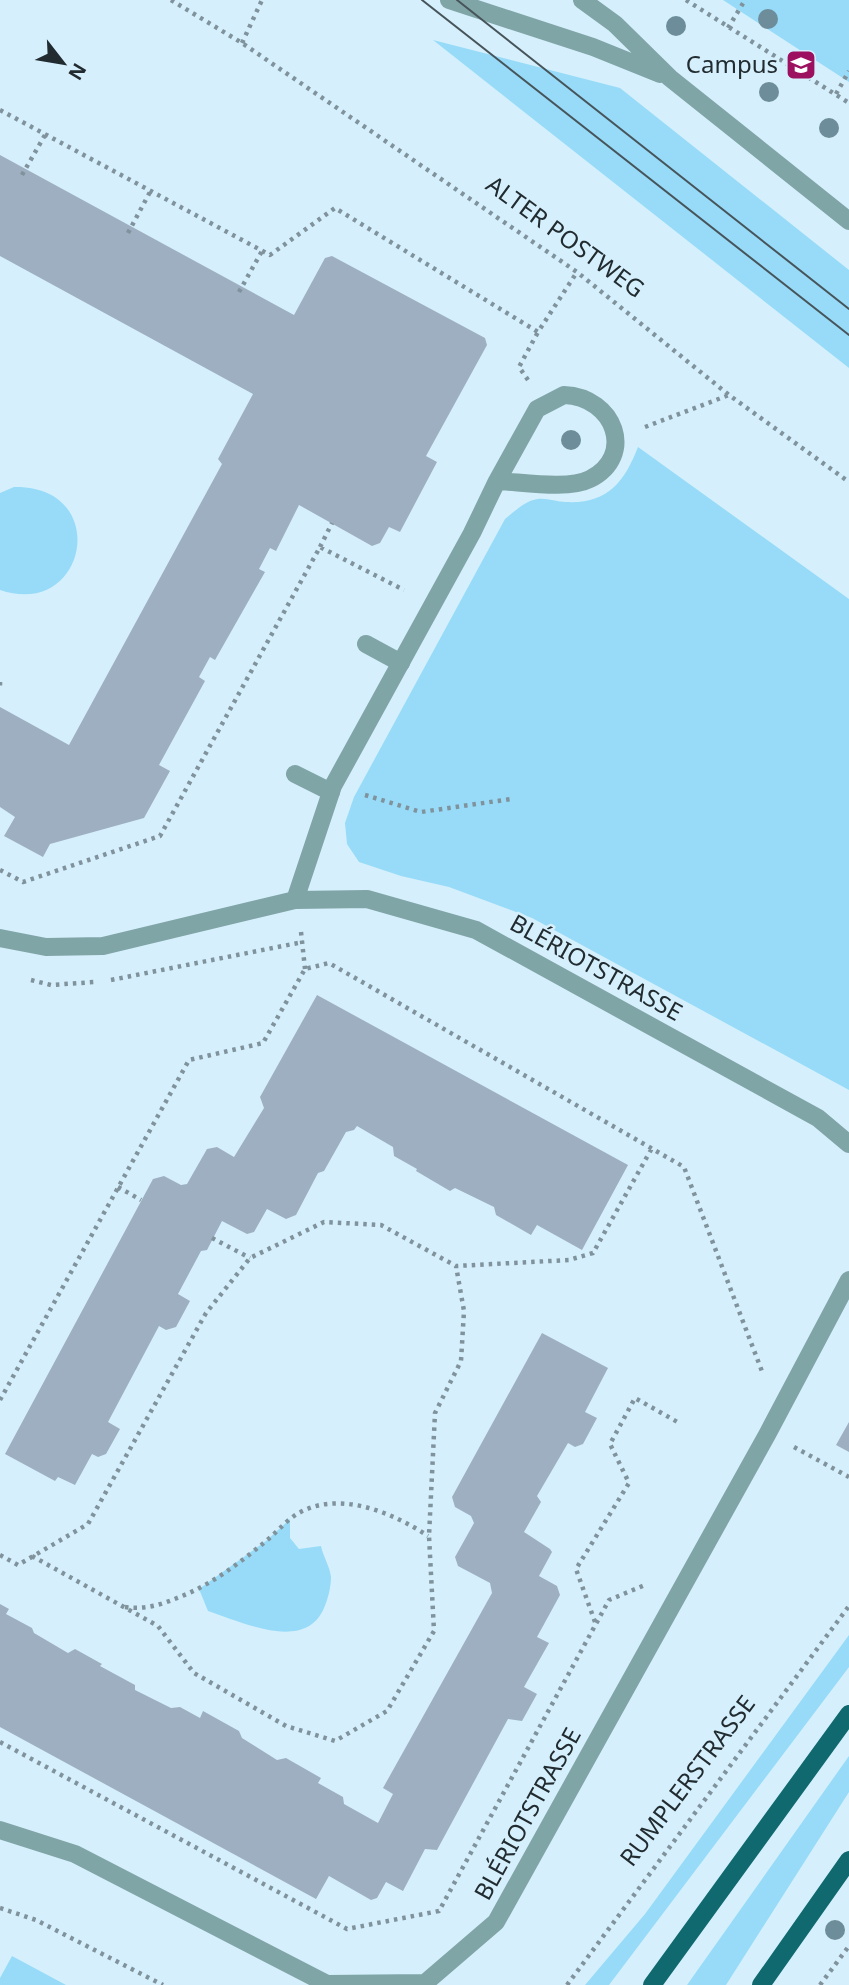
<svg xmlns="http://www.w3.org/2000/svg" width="849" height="1985" font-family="'Noto Sans',sans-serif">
<rect width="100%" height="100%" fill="#d5f0fc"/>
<path fill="#97dbf8" d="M723 0H849V82Z
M433 40 620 88 849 270V368Z
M638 447 849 599V1090L532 918 449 887 401 876 359 862 347 844 345 823 354 797 505 519C514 512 526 500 538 499 547 498 557 502 566 502 607 504 624 483 638 447Z
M14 487C112 485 88 620 0 590V493Z
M290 1519V1538L299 1549 321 1546C323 1556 330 1567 331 1577 331 1587 328 1599 324 1608 305 1653 242 1622 208 1611L199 1589 266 1541Z
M849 1635V1667L609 1985H585L645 1914Z
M849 1756V1792L726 1985H687Z
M12 1956 66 1985H0V1978Z"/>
<path fill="#9eafc2" d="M0 155 294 315 325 258 332 256 485 338 487 345 426 456 437 462 400 532 389 527 380 543 372 546 299 505 276 551 270 548 259 569 265 572 215 660 210 657 199 677 205 681 159 765 170 771 144 818 50 844 43 857 4 836 15 817 0 807V707L69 745 222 464 218 459 253 394 0 256Z
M317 995 628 1165 582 1250 537 1225 531 1235 496 1215 494 1207 455 1188 450 1191 416 1171 417 1169 394 1156 393 1147 357 1126 354 1130 346 1132 324 1171 318 1173 296 1215 286 1219 267 1209 254 1232 247 1234 222 1221 207 1250 201 1251 178 1294 190 1301 176 1327 166 1330 159 1326 108 1422 120 1429 106 1454 98 1457 92 1454 75 1485 58 1477 55 1481 5 1454 153 1179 164 1176 181 1185 187 1184 207 1149 217 1147 234 1157 264 1108 260 1097Z
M542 1333 608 1368 585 1412 597 1418 583 1444 575 1447 568 1443 537 1496 541 1502 524 1532 550 1549 552 1552 539 1576 557 1586 560 1595 537 1637 549 1643 524 1687 537 1694 522 1721 508 1719 437 1850 425 1849 403 1891 386 1882 377 1898 371 1900 329 1876 316 1899 0 1727V1604L9 1609 6 1614 32 1628 34 1633 68 1653 75 1649 102 1664 100 1666 135 1685V1690L171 1708 180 1707 200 1718 203 1711 239 1731 242 1738 277 1760 286 1758 321 1778 318 1783 343 1797 344 1804 378 1823 393 1794 383 1788 492 1593 490 1583 458 1566 455 1557 474 1523 471 1516 455 1507 452 1497Z
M849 1422V1452L836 1445Z"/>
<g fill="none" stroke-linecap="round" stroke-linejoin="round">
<path stroke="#80939c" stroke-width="4.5" stroke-dasharray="3.5 5" stroke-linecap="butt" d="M171 0 242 43 577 272 729 395 849 482
M686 0 849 103
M728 28 745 0
M242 43 262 0
M836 94 849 71
M0 110 270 255 335 208 538 332 577 272
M22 175 45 135
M128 233 150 192
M239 292 262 251
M528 380 519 367 538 332
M645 427 729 395
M320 547 332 523
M0 682V686
M365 795 421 812 511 799
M0 870 23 882 160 836 320 547 404 590
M301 932 305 969
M31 980 51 985 95 982
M111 980 303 942
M118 1187 141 1200
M212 1238 250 1258
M0 1400 189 1060 263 1043 305 969 329 963 684 1167 763 1374
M794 1447 849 1477
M0 1555 18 1565 88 1524 206 1313 250 1258 324 1222 381 1225 456 1266 569 1260 593 1253 652 1148
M32 1556 158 1626 194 1673 286 1726 335 1741 387 1711 434 1631 429 1536 435 1413 461 1361 464 1311 456 1266
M125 1607C146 1610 163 1604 182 1596 212 1584 241 1562 266 1541 276 1533 284 1523 294 1516 335 1488 392 1512 428 1536
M595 1622 576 1569 629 1483 610 1444 635 1398 681 1424
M0 1742 347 1929 439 1911 609 1600 645 1585
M0 1908 36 1920 163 1985
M567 1985 849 1606
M820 1985 849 1946"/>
<path stroke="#80a5a7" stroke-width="18" d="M366 644 401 663
M295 774 331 792"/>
<path stroke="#80a5a7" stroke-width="18" d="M449 0 593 47 660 74
M582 0 615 24 670 78 849 221
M564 395C615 397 636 456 590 479 569 490 522 482 497 481L537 409Z
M295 900 333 786 472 533 497 481
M0 938 46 947 103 946 295 900 367 899 476 930 818 1118 849 1144
M0 1830 75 1854 327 1984 425 1983 496 1922 768 1433 849 1280"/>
<path stroke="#10696e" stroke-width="18" d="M652 1985 849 1714
M761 1985 849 1860"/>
<path stroke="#47555b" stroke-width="2" d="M422 0 849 335
M457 0 849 309"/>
</g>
<g fill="#6d8d9a">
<circle cx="768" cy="19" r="10"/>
<circle cx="676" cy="26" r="10"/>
<circle cx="769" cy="92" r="10"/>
<circle cx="829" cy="128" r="10"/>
<circle cx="571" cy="440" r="10"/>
<circle cx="835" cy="1930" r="10"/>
</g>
<defs>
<g id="university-square" transform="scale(1.575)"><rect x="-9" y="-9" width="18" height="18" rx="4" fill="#9c105f" stroke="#d5f0fc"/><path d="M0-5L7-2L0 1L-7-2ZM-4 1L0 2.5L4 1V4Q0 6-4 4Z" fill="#fff"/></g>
</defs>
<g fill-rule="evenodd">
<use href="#university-square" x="801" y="65"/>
</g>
<g text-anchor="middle" stroke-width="5" stroke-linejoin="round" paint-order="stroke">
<g font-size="24" fill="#212b30" stroke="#d5f0fc" text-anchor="end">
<text x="778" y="73">Campus</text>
</g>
<g font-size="24" fill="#212b30" stroke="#d5f0fc">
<text transform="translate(565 237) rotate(36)" y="8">ALTER POSTWEG</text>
<text transform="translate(596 968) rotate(29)" y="8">BLÉRIOTSTRASSE</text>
<text transform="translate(688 1781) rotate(-53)" y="8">RUMPLERSTRASSE</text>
<text transform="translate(528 1814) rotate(-61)" y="8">BLÉRIOTSTRASSE</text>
</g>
</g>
<g transform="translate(63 63) rotate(121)" stroke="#d5f0fc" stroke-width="5" paint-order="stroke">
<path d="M0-5L12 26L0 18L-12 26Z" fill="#212b30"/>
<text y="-10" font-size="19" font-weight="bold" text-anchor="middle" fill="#212b30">N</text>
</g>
</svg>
